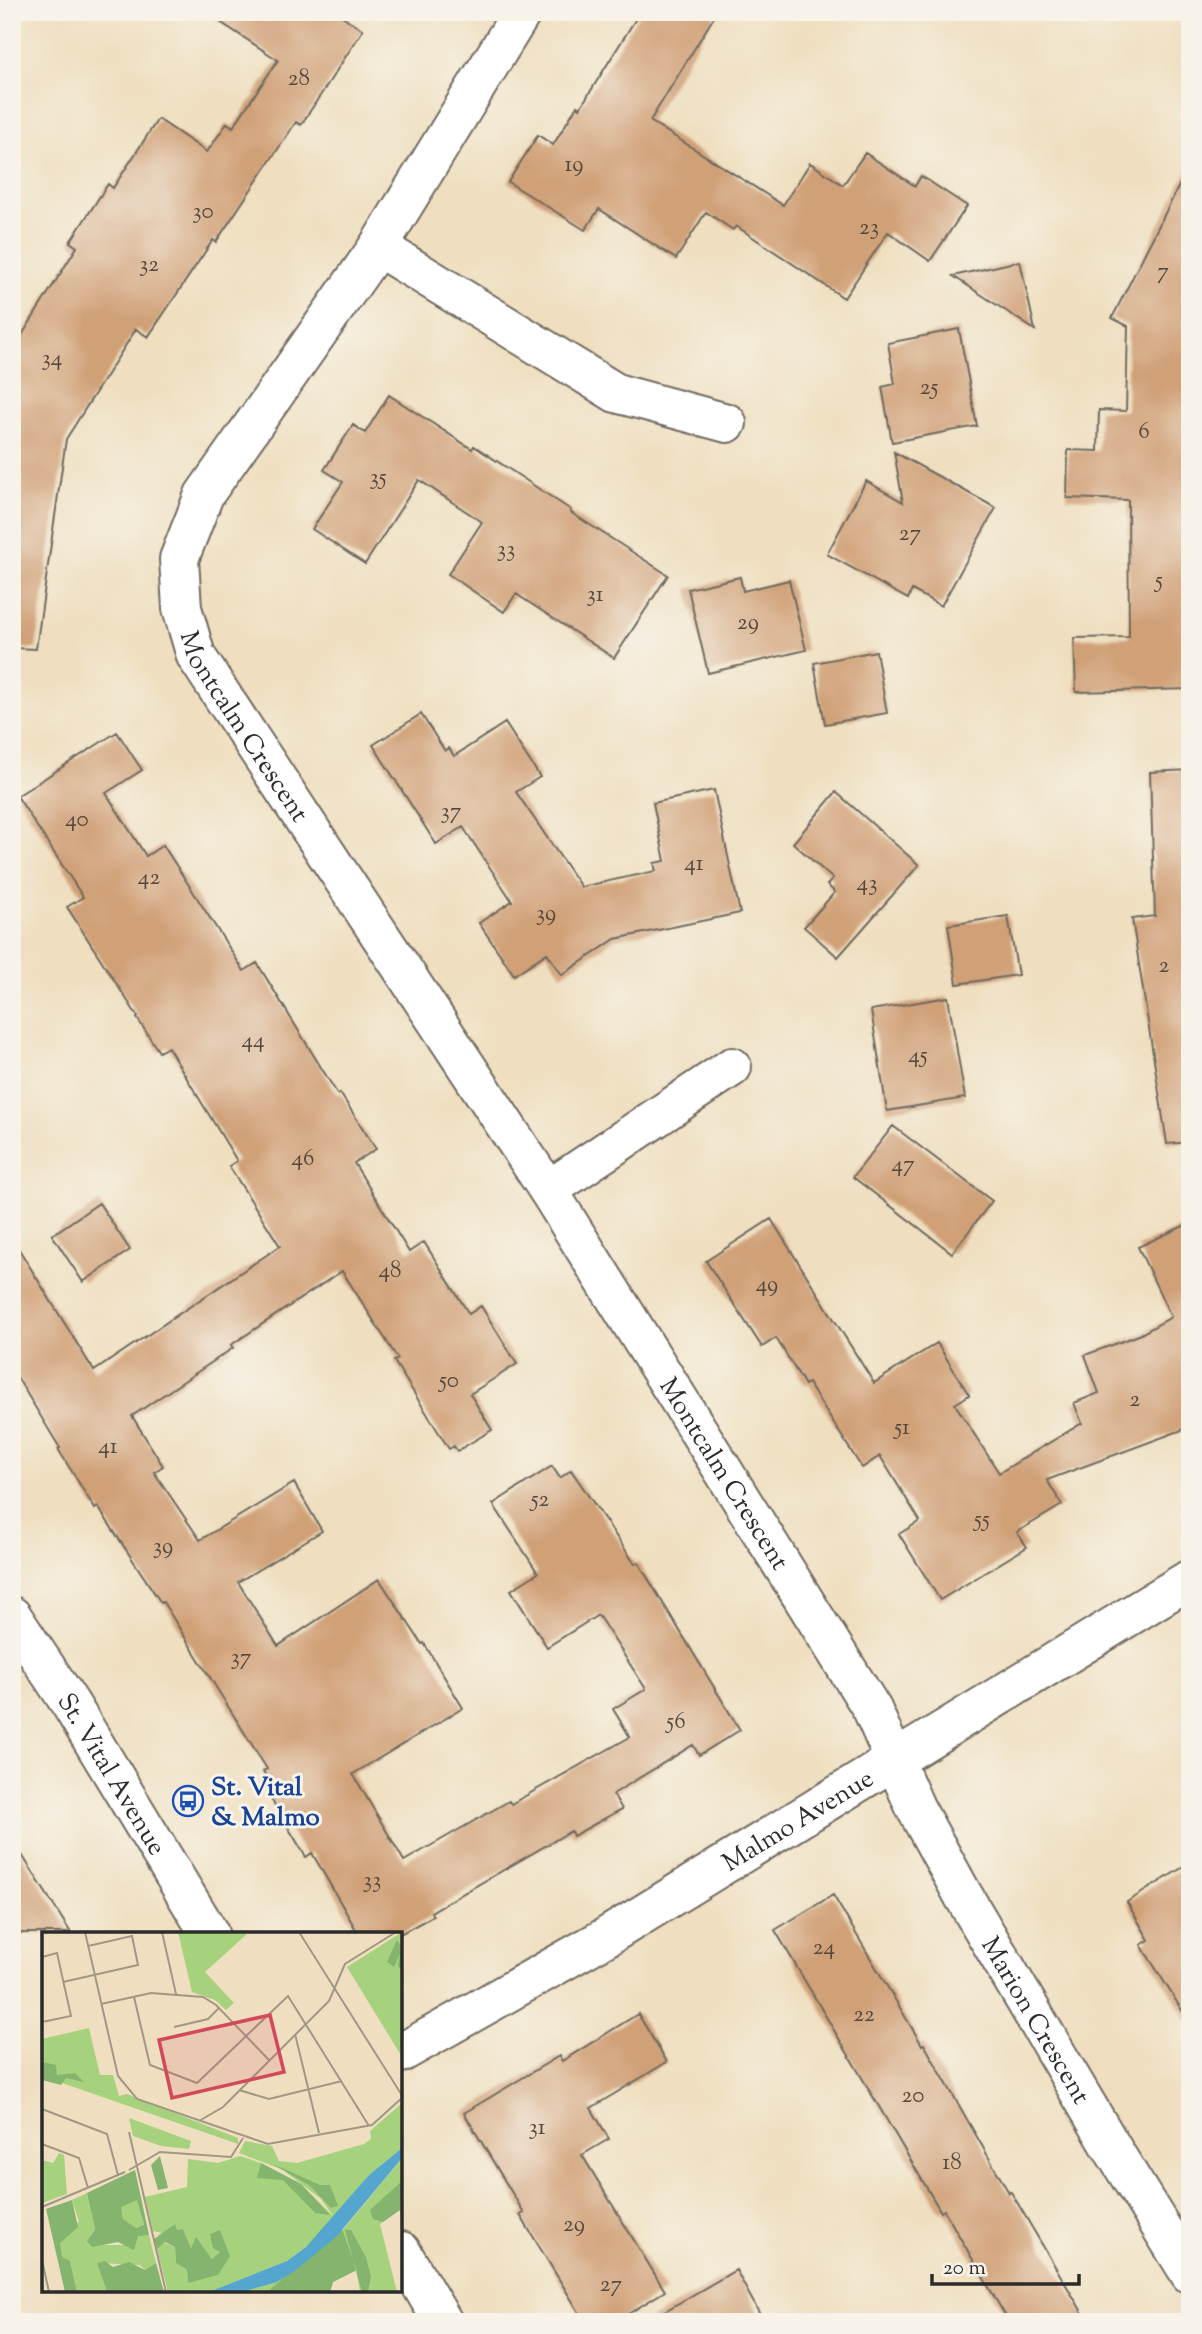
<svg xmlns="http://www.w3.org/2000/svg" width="1202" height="2334" font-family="'Sorts Mill Goudy',serif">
<rect width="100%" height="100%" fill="#f7f3e8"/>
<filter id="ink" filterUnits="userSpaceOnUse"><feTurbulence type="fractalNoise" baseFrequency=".0143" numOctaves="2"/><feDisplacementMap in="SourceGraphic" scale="14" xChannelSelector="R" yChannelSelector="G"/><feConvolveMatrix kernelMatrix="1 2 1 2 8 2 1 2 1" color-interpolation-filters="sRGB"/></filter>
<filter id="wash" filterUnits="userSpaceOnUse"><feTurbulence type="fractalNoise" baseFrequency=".00686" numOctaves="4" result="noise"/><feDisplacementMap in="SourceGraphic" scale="28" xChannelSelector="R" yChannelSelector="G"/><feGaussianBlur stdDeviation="1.57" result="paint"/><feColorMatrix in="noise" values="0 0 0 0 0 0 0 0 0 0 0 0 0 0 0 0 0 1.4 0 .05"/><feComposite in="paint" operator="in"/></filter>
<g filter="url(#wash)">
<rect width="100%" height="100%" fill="#efdfc0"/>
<g id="blocks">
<path fill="#d0a077" d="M205 12H336L363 30 301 125 296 122 216 242 213 240 148 337 136 329 66 439 36 649 12 648V351L77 247 70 242 108 184 113 188 158 119 207 152 227 123 233 127 278 60Z
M640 12H717L650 121 783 205 810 163 843 185 865 153 915 186 921 176 967 206 930 261 888 232 844 298 736 226 733 230 706 212 676 259 599 209 585 230 508 182 538 135 553 145 577 106 580 108Z
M1190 164V689L1076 692 1074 638 1129 637 1128 500 1067 498 1068 450 1098 451 1099 410 1126 411 1128 326 1112 318Z
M1020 261 1035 330 953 276Z
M959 329 977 426 892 442 882 387 895 384 888 343Z
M389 395 472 449 474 446 571 510 570 512 668 575 614 658 516 594 504 612 448 574 482 522 419 480 365 564 312 529 343 482 324 470 353 425 365 433Z
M894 452 996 508 941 606 912 590 908 599 827 554 866 481 903 502Z
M740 577 743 591 789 580 806 650 708 673 688 589Z
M876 651 887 713 825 724 814 663Z
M421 714 445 751 449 748 454 756 505 723 540 777 516 792 581 887 656 871 654 863 665 861 653 803 714 790 740 913 615 939 562 975 547 953 514 975 479 923 512 901 463 827 436 844 373 745Z
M117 732 142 770 106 793 146 856 163 845 244 971 257 963 338 1095 340 1093 376 1149 354 1163 409 1252 424 1242 469 1314 481 1306 517 1364 470 1394 492 1430 457 1451 454 1446 449 1449 394 1361 398 1359 342 1271 231 1345 233 1348 132 1416 163 1466 154 1472 200 1540 294 1483 322 1531 238 1582 278 1646 379 1579 422 1644 424 1643 463 1708 353 1774 404 1861 509 1801 511 1804 630 1737 613 1709 646 1689 598 1615 547 1647 511 1590 538 1573 493 1504 552 1466 560 1478 571 1470 635 1564 638 1562 740 1730 699 1755 693 1745 613 1794 622 1809 573 1836 571 1831 431 1912 433 1916 402 1933H358L312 1853 306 1857 271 1799 277 1796 263 1771 267 1769 163 1602 161 1603 98 1507 95 1509 58 1449 60 1448 12 1369V1238L94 1371 280 1246 229 1166 237 1161 168 1047 159 1052 137 1018 138 1017 67 907 83 897 17 796Z
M1190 770V1142L1167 1144 1132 919 1155 916 1150 772Z
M836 792 919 865 838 957 804 927 835 892 827 885 833 879 793 843Z
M1008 916 1018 975 957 984 948 925Z
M948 997 965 1098 887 1111 871 1010Z
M893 1126 992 1201 952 1253 853 1177Z
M99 1203 130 1250 83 1282 52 1235Z
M771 1219 874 1383 937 1343 969 1395 955 1404 999 1473 1082 1423 1074 1403 1099 1393 1085 1355 1139 1335 1171 1317 1138 1247 1190 1223V1427L1047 1480 1062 1505 1017 1532 1027 1547 940 1600 899 1534 920 1521 880 1456 862 1468 808 1383 805 1385 776 1338 762 1347 706 1261Z
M12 1839 71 1933H12Z
M1190 1863V2023L1141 1945 1149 1940 1127 1902Z
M833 1895 922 2045 924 2044 1009 2193 1011 2192 1088 2322H1009L944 2210 941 2212 775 1930Z
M638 2014 667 2062 591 2108 609 2139 582 2155 665 2291 615 2322H585L520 2215 524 2213 464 2113 559 2056 562 2061Z
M736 2270 764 2322H646Z"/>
</g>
</g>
<g filter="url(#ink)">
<use href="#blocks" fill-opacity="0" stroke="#706a5f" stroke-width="2"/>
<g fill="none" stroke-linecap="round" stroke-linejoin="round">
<g stroke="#706a5f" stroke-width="42">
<g id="minor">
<path id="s1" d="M522 12 378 247 204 495 179 559 182 608 196 656 548 1190 872 1709 915 1807 963 1895 1115 2153 1190 2274"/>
<path d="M378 247 616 393 727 423"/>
<path d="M548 1190 732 1067"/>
<path id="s2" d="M401 2053 606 1937 1190 1579"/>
</g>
</g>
<g stroke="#706a5f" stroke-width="42">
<g id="tertiary">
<path id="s3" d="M12 1616 71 1705 209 1933"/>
<path d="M401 2251 443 2322"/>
</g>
</g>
<use href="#minor" stroke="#fff" stroke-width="38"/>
<use href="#tertiary" stroke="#fff" stroke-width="38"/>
</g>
</g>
<defs>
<g id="bus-ring" transform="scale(1.575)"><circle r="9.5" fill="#f7f3e8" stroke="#1a4fb4" stroke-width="1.5"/><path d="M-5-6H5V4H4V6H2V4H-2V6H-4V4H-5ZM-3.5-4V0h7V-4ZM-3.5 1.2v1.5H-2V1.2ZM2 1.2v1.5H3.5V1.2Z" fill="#1a4fb4"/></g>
</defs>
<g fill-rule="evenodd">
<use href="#bus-ring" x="188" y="1801"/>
</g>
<g text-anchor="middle" stroke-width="6" stroke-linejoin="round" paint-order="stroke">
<g font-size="23" fill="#54483e">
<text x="299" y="85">28</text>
<text x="574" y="171">19</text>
<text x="203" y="218">30</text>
<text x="869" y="234">23</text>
<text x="149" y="271">32</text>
<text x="1163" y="278">7</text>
<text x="52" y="365">34</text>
<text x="929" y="394">25</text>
<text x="1144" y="438">6</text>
<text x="378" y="484">35</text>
<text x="910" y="540">27</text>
<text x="506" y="556">33</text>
<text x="1159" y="587">5</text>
<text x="595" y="601">31</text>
<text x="748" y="629">29</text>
<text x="451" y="818">37</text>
<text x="77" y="826">40</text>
<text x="694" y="870">41</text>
<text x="149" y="884">42</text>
<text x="867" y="890">43</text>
<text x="546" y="920">39</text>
<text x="1164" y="972">2</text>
<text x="253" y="1047">44</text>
<text x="918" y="1062">45</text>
<text x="303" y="1165">46</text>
<text x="903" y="1171">47</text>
<text x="390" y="1277">48</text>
<text x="767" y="1291">49</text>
<text x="449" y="1387">50</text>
<text x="1135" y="1406">2</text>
<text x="902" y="1434">51</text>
<text x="108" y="1453">41</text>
<text x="540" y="1506">52</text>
<text x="982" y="1526">55</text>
<text x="163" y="1553">39</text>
<text x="241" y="1664">37</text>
<text x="676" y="1728">56</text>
<text x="372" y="1887">33</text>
<text x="824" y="1954">24</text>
<text x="864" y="2021">22</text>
<text x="913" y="2102">20</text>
<text x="537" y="2134">31</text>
<text x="952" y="2169">18</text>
<text x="574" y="2231">29</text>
<text x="611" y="2291">27</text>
</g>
<g font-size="26" fill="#2b2b2b" stroke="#f7f3e8">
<text dy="9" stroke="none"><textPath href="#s1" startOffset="831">Montcalm Crescent</textPath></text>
<text dy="9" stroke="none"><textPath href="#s1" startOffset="1720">Montcalm Crescent</textPath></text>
<text dy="9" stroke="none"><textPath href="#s3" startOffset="187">St. Vital Avenue</textPath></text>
<text dy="9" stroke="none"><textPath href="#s2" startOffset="460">Malmo Avenue</textPath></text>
<text dy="9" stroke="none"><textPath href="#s1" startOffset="2350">Marion Crescent</textPath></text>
</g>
<g font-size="26" font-weight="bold" fill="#164399" stroke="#f7f3e8" text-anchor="start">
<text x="211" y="1795">St. Vital<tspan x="211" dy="30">&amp; Malmo</tspan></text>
</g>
</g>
<g transform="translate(42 1932)">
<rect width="360" height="360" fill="#efdfc0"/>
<path d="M136 0 205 2 163 40 192 71 184 78 173 68 150 60ZM360 0V125L305 35ZM47 96 58 143H71L77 164 85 162 196 206V212L0 144V107ZM360 171V216L327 243 298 281 264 315 245 329 167 360H126L115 317 120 310 133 315 134 331 145 338 146 350 176 343 178 320 170 327 154 306 149 316 141 297 111 304 120 301 111 299 103 265 145 255 146 227 176 231 198 224 219 231 259 252 292 285 279 267 241 238 197 221 203 209 230 214 237 229 255 231 322 212 329 207 328 199ZM87 186 149 209 147 217 119 214 91 204ZM17 221 22 223 25 262 0 271V228L11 231ZM360 226V283L357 278 338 292 355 360H318L314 338 291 350 288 360H200L236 349 295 305ZM45 261 53 297 48 304 62 313H84L100 301 107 303 114 331 103 338 98 333 56 331 65 360H35L28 330 20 325 17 311 37 289 30 268ZM95 267 102 294 93 296 81 287 78 274Z" fill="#a6d27e"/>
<path d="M355 8 360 16V37L356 35 358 22 352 35 345 30ZM0 130 14 133 15 143 33 141 42 150 24 146 19 153 0 148ZM118 224 126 256 116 258 109 233ZM219 231 259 252 288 283 273 281 241 248 215 246ZM231 232 278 253H288L296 274 289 276 268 254ZM93 238 107 303 96 304 92 318 76 310 50 315 45 309 53 297 45 261ZM95 268 102 293 94 296 81 287 79 275ZM360 249 358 278 341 290 331 287 328 278ZM30 268 36 295 18 311 20 325 28 329 35 360H23L4 277ZM133 292 135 298 141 297 149 316 154 305 170 327 178 320 171 316 168 302 178 298 188 324 176 343 146 351 145 338 134 331 133 315 123 310 115 317 112 307ZM300 297 315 338 291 350 288 360H225ZM303 298H309L324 325 329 345 326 360H320ZM63 329 71 335 87 330 103 338 114 331 122 360H65L55 331Z" fill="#84b46d" fill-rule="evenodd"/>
<path d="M360 216V226L295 304 254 338 235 350 200 360H167L245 329 264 315 327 243Z" fill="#54a6cf"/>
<path fill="none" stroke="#a19784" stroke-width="2" d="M43 0 76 144 95 167 226 212 330 193 361 165M120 0 134 62M257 0 361 165M0 25 15 21 29 84 0 90M21 50 96 33 90 4 46 14M92 65 108 133 155 151 246 64 327 194M59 72 109 61 161 65 174 73 227 128M132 95 166 87 177 76M253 102 277 201M197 158 227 167 300 149M0 177 65 202 76 243M157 189 181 175 287 69 303 32 354 0M87 200 124 360M0 212 37 226 46 256M87 238 118 220 189 225 201 206M0 275 83 240M0 328 7 360"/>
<path fill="#d1495b" fill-opacity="0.15" stroke="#d1495b" stroke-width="3.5" d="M228 83 242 140 130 166 117 108Z"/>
<rect width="360" height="360" fill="none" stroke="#2b2b2b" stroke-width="3.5"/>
</g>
<rect width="1202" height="2334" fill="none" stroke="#f7f3e8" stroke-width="42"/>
<path d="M932 2274v10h147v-10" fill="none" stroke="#2b2b2b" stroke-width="3.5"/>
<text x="943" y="2274" font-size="21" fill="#2b2b2b" stroke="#f7f3e8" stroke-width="5" paint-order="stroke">20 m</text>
</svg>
